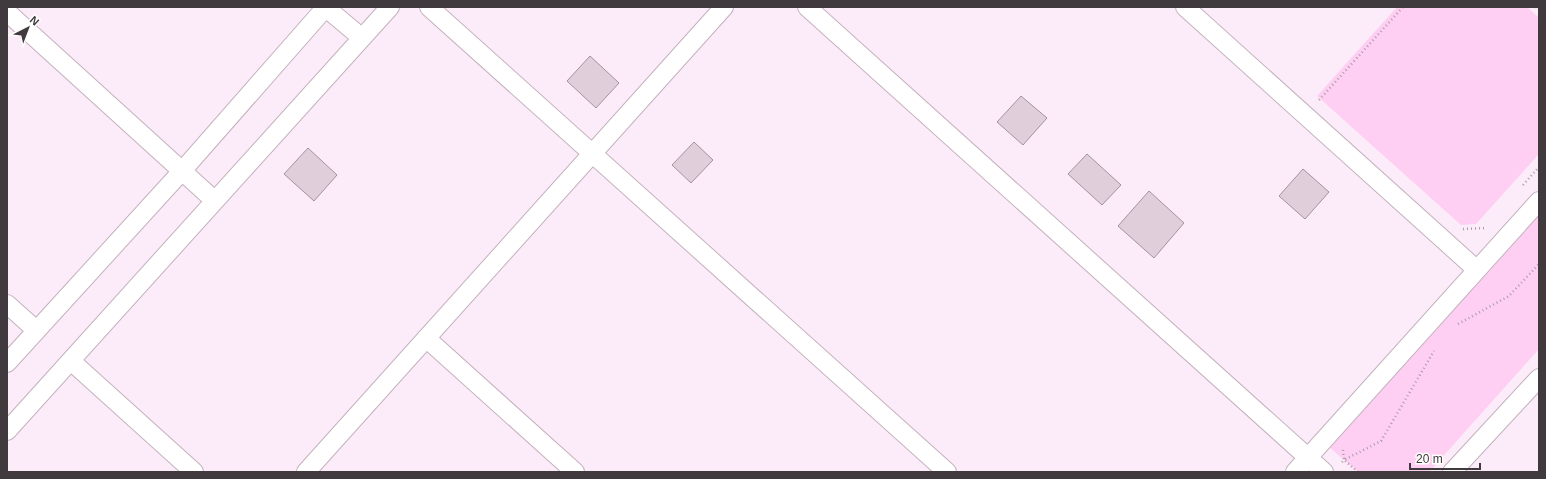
<svg xmlns="http://www.w3.org/2000/svg" width="1546" height="479" font-family="Arial,sans-serif">
<rect width="100%" height="100%" fill="#fcebf8"/>
<path fill="#fecff2" d="M1397 7H1527L1539 18V154L1476 224 1461 225 1317 96Z
M1539 215V349L1429 472H1358L1329 447Z"/>
<path fill="#e0cfdb" stroke="#a3939f" d="M590 56 619 83 596 108 567 81Z
M1021 96 1047 118 1023 145 997 122Z
M694 142 713 160 691 183 672 165Z
M308 148 337 175 314 201 284 174Z
M1087 154 1121 185 1102 205 1068 174Z
M1303 169 1329 192 1305 219 1279 196Z
M1149 191 1184 223 1154 258 1118 226Z"/>
<g fill="none" stroke-linecap="round" stroke-linejoin="round">
<g stroke="#c3b2be" stroke-width="20">
<path id="minor" d="M325 7 362 38
M429 7 947 472
M807 7 1324 472
M1185 7 1477 270
M7 12 214 200
M7 304 36 330
M426 338 575 472
M71 361 194 472
M7 363 182 171 326 7
M7 431 390 7
M306 472 724 7
M1295 472 1539 201
M1452 472 1539 378"/>
</g>
<path stroke="#a99da7" stroke-width="2.5" stroke-dasharray="1 3" stroke-linecap="butt" d="M1536 7 1539 9
M1319 100 1403 7
M1523 185 1539 167
M1463 229 1486 228
M1458 324 1509 296 1539 264
M1342 462 1344 460 1343 450
M1358 472 1344 460 1381 441 1434 351"/>
<use href="#minor" stroke="#fff" stroke-width="18"/>
</g>
<rect width="1546" height="479" fill="none" stroke="#403a3f" stroke-width="16"/>
<g transform="translate(28 28) rotate(42)" stroke="#fefefe" stroke-width="3" paint-order="stroke">
<path d="M0-3L7 15L0 10L-7 15Z" fill="#403a3f"/>
<text y="-6" font-size="11" font-weight="bold" text-anchor="middle" fill="#403a3f">N</text>
</g>
<path d="M1410 463v6h70v-6" fill="none" stroke="#403a3f" stroke-width="2"/>
<text x="1416" y="463" font-size="12" fill="#403a3f" stroke="#fefefe" stroke-width="3" paint-order="stroke">20 m</text>
</svg>
